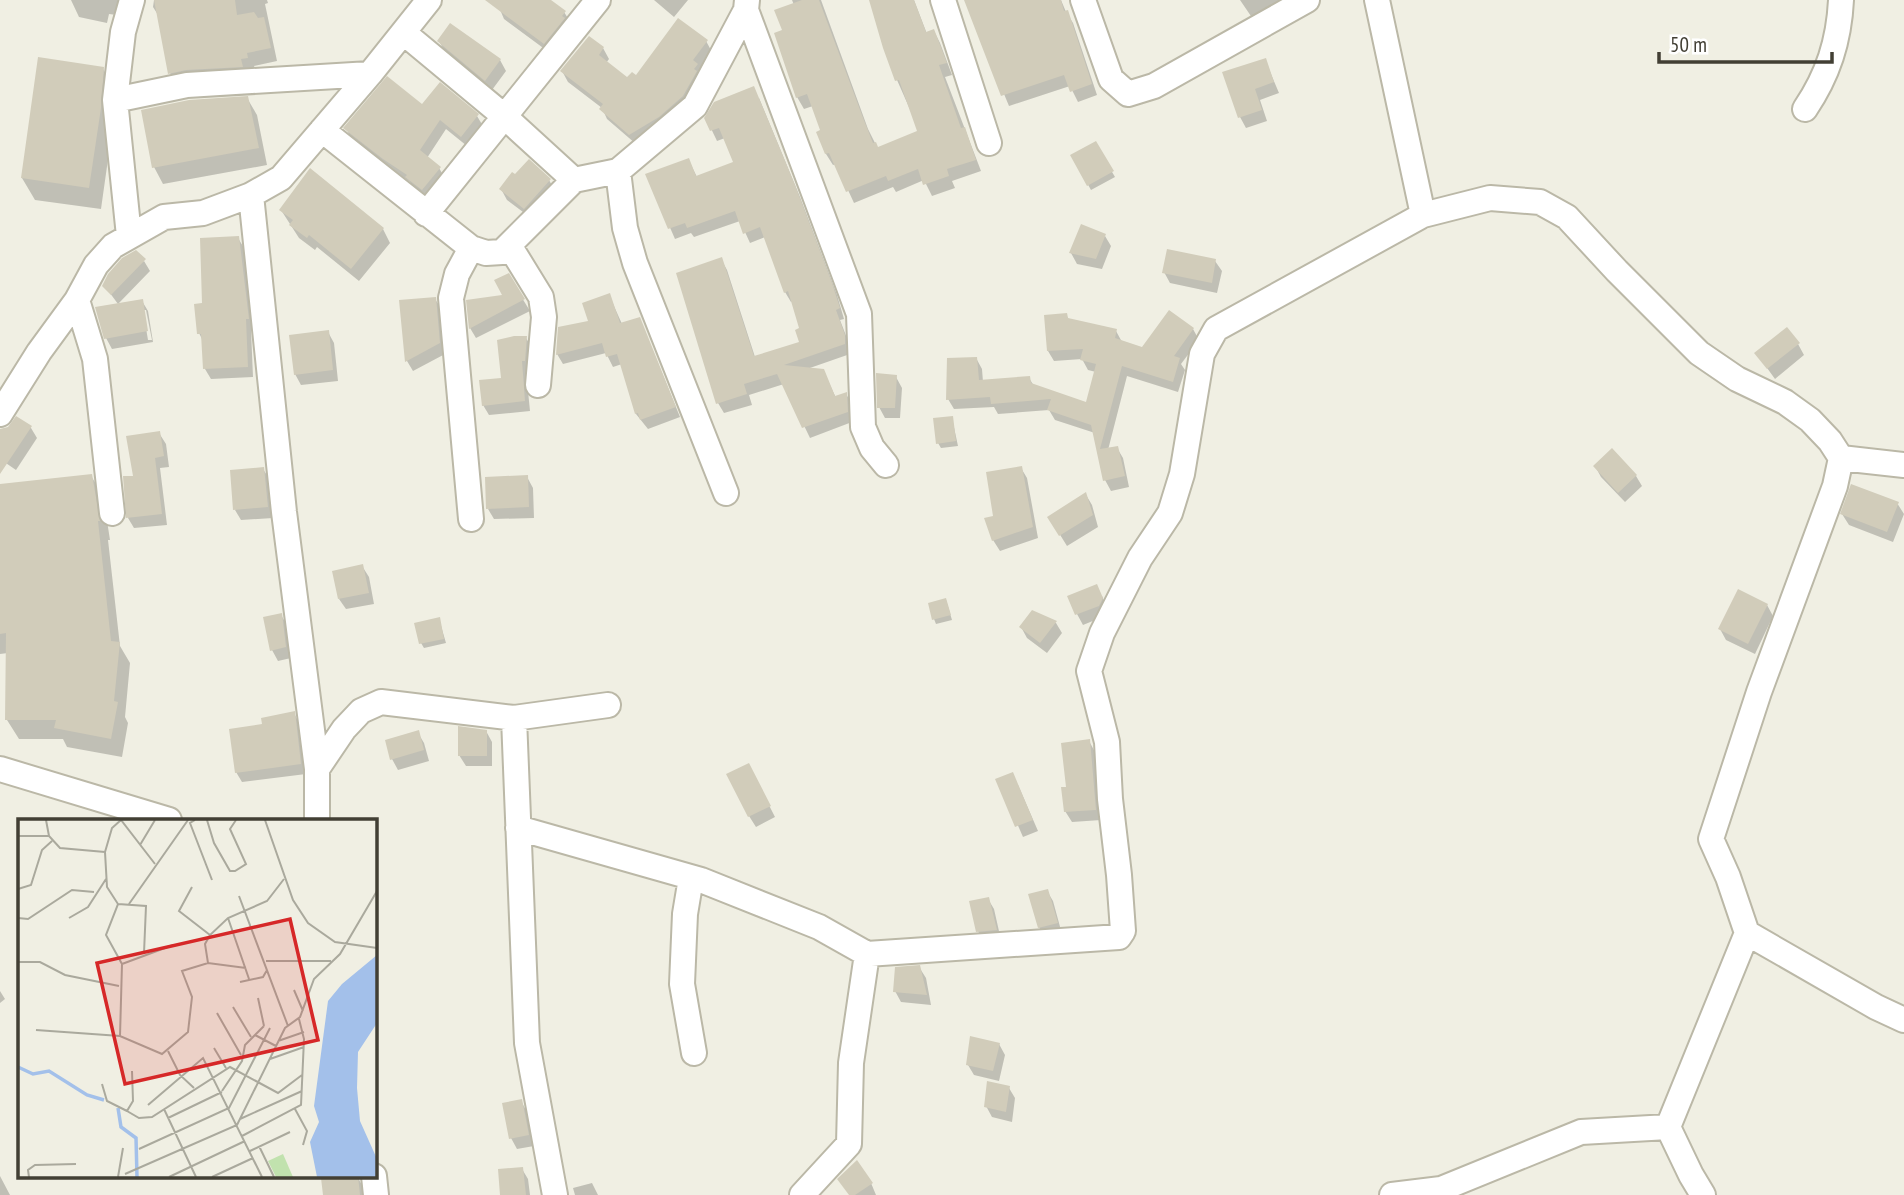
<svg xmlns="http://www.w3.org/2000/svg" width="1904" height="1195" font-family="'PT Sans Narrow',sans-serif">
<rect width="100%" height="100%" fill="#f0efe3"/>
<path fill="#0003" fill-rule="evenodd" d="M71 0H120L117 15 109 14 107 23 79 17Z
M154 0H267L268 3 265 4 277 61 254 66 255 71 178 86 170 73 160 18 153 7Z
M496 0H548L564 12 571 23 550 53 504 19Z
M654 0H688L674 17Z
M792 0H821L868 129 878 149 920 132 897 80 870 0H914L927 34 934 31 940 43 952 75 945 77 981 171 952 181 955 188 932 196 924 180 896 192 893 187 854 203 836 164 833 165 826 154 822 132 813 106 804 109 797 97 784 31 794 5Z
M965 0H1061L1066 12 1073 23 1097 95 1078 102 1070 86 1009 106Z
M1240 0H1279L1281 4 1255 22Z
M439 41 500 60 506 71 492 90 445 52Z
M706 41 712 52 699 70 703 75 702 83 636 144 607 119 602 108 568 82 562 71 603 48 609 59 606 63 627 80 636 78Z
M1265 60 1279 93 1260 100 1267 121 1246 128 1240 117 1225 73Z
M103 69 116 91 112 131 101 209 35 200 22 178Z
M247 98 257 115 267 165 163 184 154 167Z
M759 98 800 197 837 295 844 319 840 320 850 346V354L807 369 823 370 836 398 846 394 852 404V422L810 438 784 384 749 395 752 405 724 413 718 403 721 259 727 270 755 357 801 343 802 329 793 301 791 302 785 292 765 237 750 243 740 221 694 237 691 233 675 239 647 175 689 161 697 177 736 163 725 138 717 141 706 118Z
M423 107 477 116 483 126 467 146 446 129 427 158 439 168 445 178 428 199 413 187 410 182 351 138 346 128Z
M1095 143 1115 177 1091 190 1072 156Z
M515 177 549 180 555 191 531 218 507 200 501 189Z
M281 210 383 229 390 243 359 281 317 247 315 250 299 238Z
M1105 236 1111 246 1102 269 1077 264 1071 253Z
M238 238 244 248 254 329 251 330 253 377 211 379 205 369 203 341 199 333 204 305Z
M144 261 150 271 118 304 104 285Z
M1215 261 1222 271 1217 293 1170 283 1164 272Z
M508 275 530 311 476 338 470 328 504 296Z
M609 295 622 324 640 319 680 417 648 429 636 414 622 364 613 367 606 353 563 364 557 354 590 322Z
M435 299 442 310 445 354 413 371 407 361 401 302Z
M142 301 148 311 153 342 112 349 106 338ZM143 310H146L152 340H148Z
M1066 315 1069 320 1116 331 1122 342 1143 349 1193 329 1199 340 1181 364 1185 370 1178 392 1127 376 1108 450 1117 448 1123 458 1129 487 1111 491 1105 480 1095 433 1055 420 1049 410 998 414 994 407 954 409 948 399 976 358 982 369 983 382 1029 378 1034 386 1087 404 1096 372 1088 370 1082 359 1054 361 1048 351Z
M328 332 334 343 338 381 301 385 295 374Z
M526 338 532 348 530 371H526L530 411 489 415 483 405 502 380Z
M1798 344 1804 355 1775 379 1757 354Z
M896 377 902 388 900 418H885L879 407Z
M17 418 31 428 37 438 16 470 0 459V429H7Z
M952 418 958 446 941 448 938 443Z
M159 433 166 444 169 467 160 468 167 525 134 528 128 518 135 478Z
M1595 466 1636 476 1642 486 1625 502 1601 477Z
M1021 468 1027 478 1038 538 1000 551 993 540 995 517Z
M263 469 270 480 273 518 241 520 235 510Z
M91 476 103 495 110 540H108L120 646 130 663 125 717 128 723 122 757 67 747 63 739H19L7 720 8 653 0 654V486Z
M527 477 533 488 534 518 494 519 488 509Z
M1086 495 1092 505 1098 527 1067 546 1049 517Z
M1897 503 1904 514 1893 542 1849 525 1842 514Z
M362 566 369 577 374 604 346 609 339 599Z
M1102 596 1108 610 1105 616 1083 625 1077 614Z
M946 600 952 620 936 624 934 619Z
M1767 605 1773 616 1755 654 1726 640 1720 629Z
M1033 612 1056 623 1062 633 1047 653 1027 638 1021 627Z
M281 615 287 625 291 658 278 661 272 650Z
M439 619 446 643 424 648 421 643Z
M294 713 299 723 306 774 242 782 236 772Z
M486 731 492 742V766H466L459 755Z
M418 733 424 743 429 761 398 770 392 759Z
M1089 741 1095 752 1101 820 1072 822 1065 811 1068 788Z
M754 776 775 817 756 827 749 816Z
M998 780 1018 785 1038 831 1023 837Z
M1047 891 1053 901 1062 934 1045 938 1039 927Z
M988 899 994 909 1001 940 984 942 978 931Z
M919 967 926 978 931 1005 901 1002 895 991Z
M0 991 5 999 0 1003Z
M999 1044 1005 1055 999 1081 974 1075 968 1065Z
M1009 1088 1015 1098 1012 1122 992 1117 986 1106Z
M521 1101 527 1112 534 1146 517 1149 511 1138Z
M522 1169 528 1179 530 1195H502Z
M0 1176 10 1195H0Z
M357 1176 363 1187 364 1195H324Z
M592 1183 598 1195H575L573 1188Z
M871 1183 876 1195H849Z"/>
<path fill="#d1ccba" d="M154 0H235L237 15 254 12 258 18 264 17 271 48 247 53 248 58 241 59 243 67 186 70 168 74Z
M485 0H551L566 11 562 16 565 18 544 44Z
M802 0H819L862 115 873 143 876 142 878 147 917 131 899 80 895 81 883 48 869 0H914L926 32 934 29 947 63 939 65 961 128 965 127 976 160 947 169 949 176 923 185 918 169 888 181 886 176 846 192 829 153 825 154 816 132 820 130 807 94 796 98 774 33 782 30 774 10Z
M964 0H1061L1064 11 1068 10 1092 84 1070 92 1064 75 1001 96Z
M678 18 708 40 693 60 698 64 694 69 697 71 683 96 659 117 629 135 599 109 603 104 560 71 589 36 604 47 599 55 627 77 632 72 636 75Z
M450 23 501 59 485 81 437 41Z
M38 57 104 67 101 108 89 188 21 178Z
M1266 58 1274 82 1255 89 1262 110 1238 118 1222 72Z
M387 76 422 104 440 82 479 114 461 137 440 120 420 150 441 167 422 190 405 177 407 175 383 159 343 128Z
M754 86 795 185 832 283 840 308 836 310 845 335V344L784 365 824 369 835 396 847 392 848 412 802 428 777 374 744 384 747 394 716 404 676 273 722 257 754 356 799 342 795 330 799 328 788 291 784 293 760 227 743 234 735 211 687 228 685 223 668 229 645 174 689 158 696 176 733 162 719 128 710 131 704 118 714 102Z
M248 96 259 148 152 168 141 110 189 100Z
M1096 141 1114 171 1087 186 1070 155Z
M529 159 551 179 524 209 499 189 512 172 515 174Z
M310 168 384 228 351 269 309 235 307 238 289 225 293 220 279 210Z
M1081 224 1106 234 1096 259 1069 253Z
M239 236 249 319H246L248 367 203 369 201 334H197L194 304 202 303 200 238Z
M1167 249 1216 259 1212 283 1162 273Z
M136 250 146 259 111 295 102 286 108 274 122 258Z
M509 273 525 299 469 329 466 300 502 295 494 280Z
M610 293 620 323 640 317 676 407 640 420 638 413 635 414 617 354 606 357 602 343 556 355 558 327 588 321 582 303Z
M436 297 440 343 405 362 399 300Z
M143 299 148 331 104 339 95 307Z
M1169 310 1194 328 1174 356 1180 358 1173 382 1122 366 1100 449 1118 446 1125 476 1103 481 1091 425 1047 410 1051 399 991 404 990 397 946 400 947 358 977 357 979 380 1030 376 1031 383 1086 402 1096 364 1080 360 1083 349 1047 351 1044 315 1067 313 1068 318 1117 329 1115 338 1142 347Z
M1787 327 1800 343 1767 369 1754 353Z
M329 330 333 370 294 375 289 335Z
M514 336H527L525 361H522L525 401 482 406 479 380 501 378 497 340Z
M876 373 897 375 895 408H877Z
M16 416 32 426 0 474V429L8 427Z
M953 416 956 441 936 444 933 418Z
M160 431 164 456 155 458 162 514 126 518 123 476H133L126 436Z
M1612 448 1637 475 1618 493 1593 466Z
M1022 466 1033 527 992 541 984 518 993 516 986 472Z
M264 467 268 507 233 510 230 470Z
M92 474 100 521H98L111 641 120 642 114 701 118 702 111 739 54 728 56 720H5L6 633 0 634V484Z
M528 475 529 507 486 509 485 477Z
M1851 484 1899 502 1887 532 1840 514Z
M1086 492 1093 515 1059 536 1047 517Z
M363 564 369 593 338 599 332 571Z
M1097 584 1103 598 1099 606 1075 615 1067 596Z
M1738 589 1768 604 1748 644 1718 629Z
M946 598 951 615 932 620 928 603Z
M1032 610 1057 621 1040 643 1019 627Z
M282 613 286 647 270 651 263 617Z
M440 617 444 639 419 644 414 623Z
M295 711 301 764 235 773 229 729 262 724 261 718Z
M458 726 487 730V756H458Z
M419 730 424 750 390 760 385 740Z
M1090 739 1096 810 1064 812 1061 787H1066L1061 743Z
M749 763 771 806 748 817 726 774Z
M1013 772 1033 820 1015 827 995 779Z
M1048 889 1058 923 1038 928 1028 894Z
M989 897 997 930 976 932 969 901Z
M920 965 927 995 893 992 895 967Z
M970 1036 1000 1043 993 1071 966 1065Z
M987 1081 1010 1086 1006 1112 984 1107Z
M522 1099 529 1135 509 1139 502 1103Z
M857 1160 873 1183 855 1195H849L837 1179Z
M523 1167 526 1195H500L498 1169Z
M341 1176H358L360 1195H323L321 1178Z"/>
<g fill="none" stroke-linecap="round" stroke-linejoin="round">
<g stroke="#bbb8a7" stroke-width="28">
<path id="minor" d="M943 0 989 143
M1083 0 1111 79 1128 94 1154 86 1307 0
M1377 0 1423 215
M746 10 859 314 863 427 872 448 886 465
M404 33 504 116 574 180
M115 100 187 85 370 74
M1805 109C1828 75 1839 41 1841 0
M322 130 471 248 486 253 502 252 574 180 618 171 695 106 746 10 747 0
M618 171 625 228 635 263 726 493
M251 195 284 512 317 769V820
M426 214 598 0
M129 236 115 100 123 32 132 0
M509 245 541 297 544 317 538 385
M77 300 95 359 112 513
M0 414 39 352 77 300 96 265 113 246 164 217 203 213 251 195 281 178 370 74 429 0
M1841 458 1904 465
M471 519 451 298 457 274 471 248
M514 718 527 1043 555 1195
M0 769 169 820
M317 769 344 729 361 711 381 702 514 718 608 705
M518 828 701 880 819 927 867 954 1119 937 1123 931 1119 875 1110 799 1107 742 1089 671 1102 633 1140 558 1170 513 1182 474 1202 354 1216 329 1423 215 1490 198 1540 202 1567 217 1617 271 1699 353 1737 379 1785 402 1810 420 1830 441 1841 458 1835 486 1759 692 1711 839 1728 877 1747 933 1668 1127 1691 1175 1703 1195
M691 878 685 914 682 984 694 1053
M1747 933 1876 1007 1904 1020
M374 1176 376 1195
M802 1195 849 1144 851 1063 867 954
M1392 1195 1441 1189 1581 1132 1668 1127"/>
</g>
<use href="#minor" stroke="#fff" stroke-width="24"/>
</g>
<g transform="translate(18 819)">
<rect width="359" height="359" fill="#f0efe3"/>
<path d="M265 335 275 358H258L250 342Z" fill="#c1e2ae"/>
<path d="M359 136V204L340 233 339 269 342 302 359 340V358H299L292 323 301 303 296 287 310 182 324 165Z" fill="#a3c0ea"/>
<path fill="none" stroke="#a3c0ea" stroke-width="3.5" d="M0 248 15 255 31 252 69 276 86 281M100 289 103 308 118 319 119 358"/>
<path fill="none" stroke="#aaa99d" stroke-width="2" d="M28 1 31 17 42 29 87 33M177 1 172 4 194 61M189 1 196 24 212 52H217L228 45 212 10 218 1M247 1 275 81 290 104 317 123 359 129M0 17H31M122 26 137 1M174 68 161 92 192 116M0 70 13 66 24 31 34 22M221 77 270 207M100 85 128 87 126 134M111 85 170 1M0 99 10 100 54 71 76 73M51 99 70 88 88 60M210 99 231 160M248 142H313M0 143H22L47 156 101 167M190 144 187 125 192 116 210 99 249 82 266 60M104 145 88 116 100 85 89 68 87 33 94 9 103 1 137 45M104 145 155 126M222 163 245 158 249 151M276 171 285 192M240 179 246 207M215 188 233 218M199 194 223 236M18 211 102 217 144 235 170 213 174 178 164 152 190 144 228 149M237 216 258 227M102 217 104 145M260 222 286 213M196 229 208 249M150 232 162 256 176 269M252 240 286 228M114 252 115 282 109 292 121 299 134 298 212 248 260 274 284 256M84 265 89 282 109 292M204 272 224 242 227 226 246 207M130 286 185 239 244 358M146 290 178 358M277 290 289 312 285 326M150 299 204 273M222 300 284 272M224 317 283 286 286 220 281 200M241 327 256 358M121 330 211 289 252 209M232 332 272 313M107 355 219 306 267 209 282 198 296 160 322 135 359 72M11 358 10 351 17 346 58 345M100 358 105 329M151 358 227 322M194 358 235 339"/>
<path fill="#d62828" fill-opacity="0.15" stroke="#d62828" stroke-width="3.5" d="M272 100 300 221 107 265 79 144Z"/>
<rect width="359" height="359" fill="none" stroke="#423f34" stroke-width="3.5"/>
</g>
<path d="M1659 52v10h173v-10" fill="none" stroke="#423f34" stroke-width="3.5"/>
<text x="1670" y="52" font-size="21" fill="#423f34" stroke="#ffffff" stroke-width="5" paint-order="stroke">50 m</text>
</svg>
